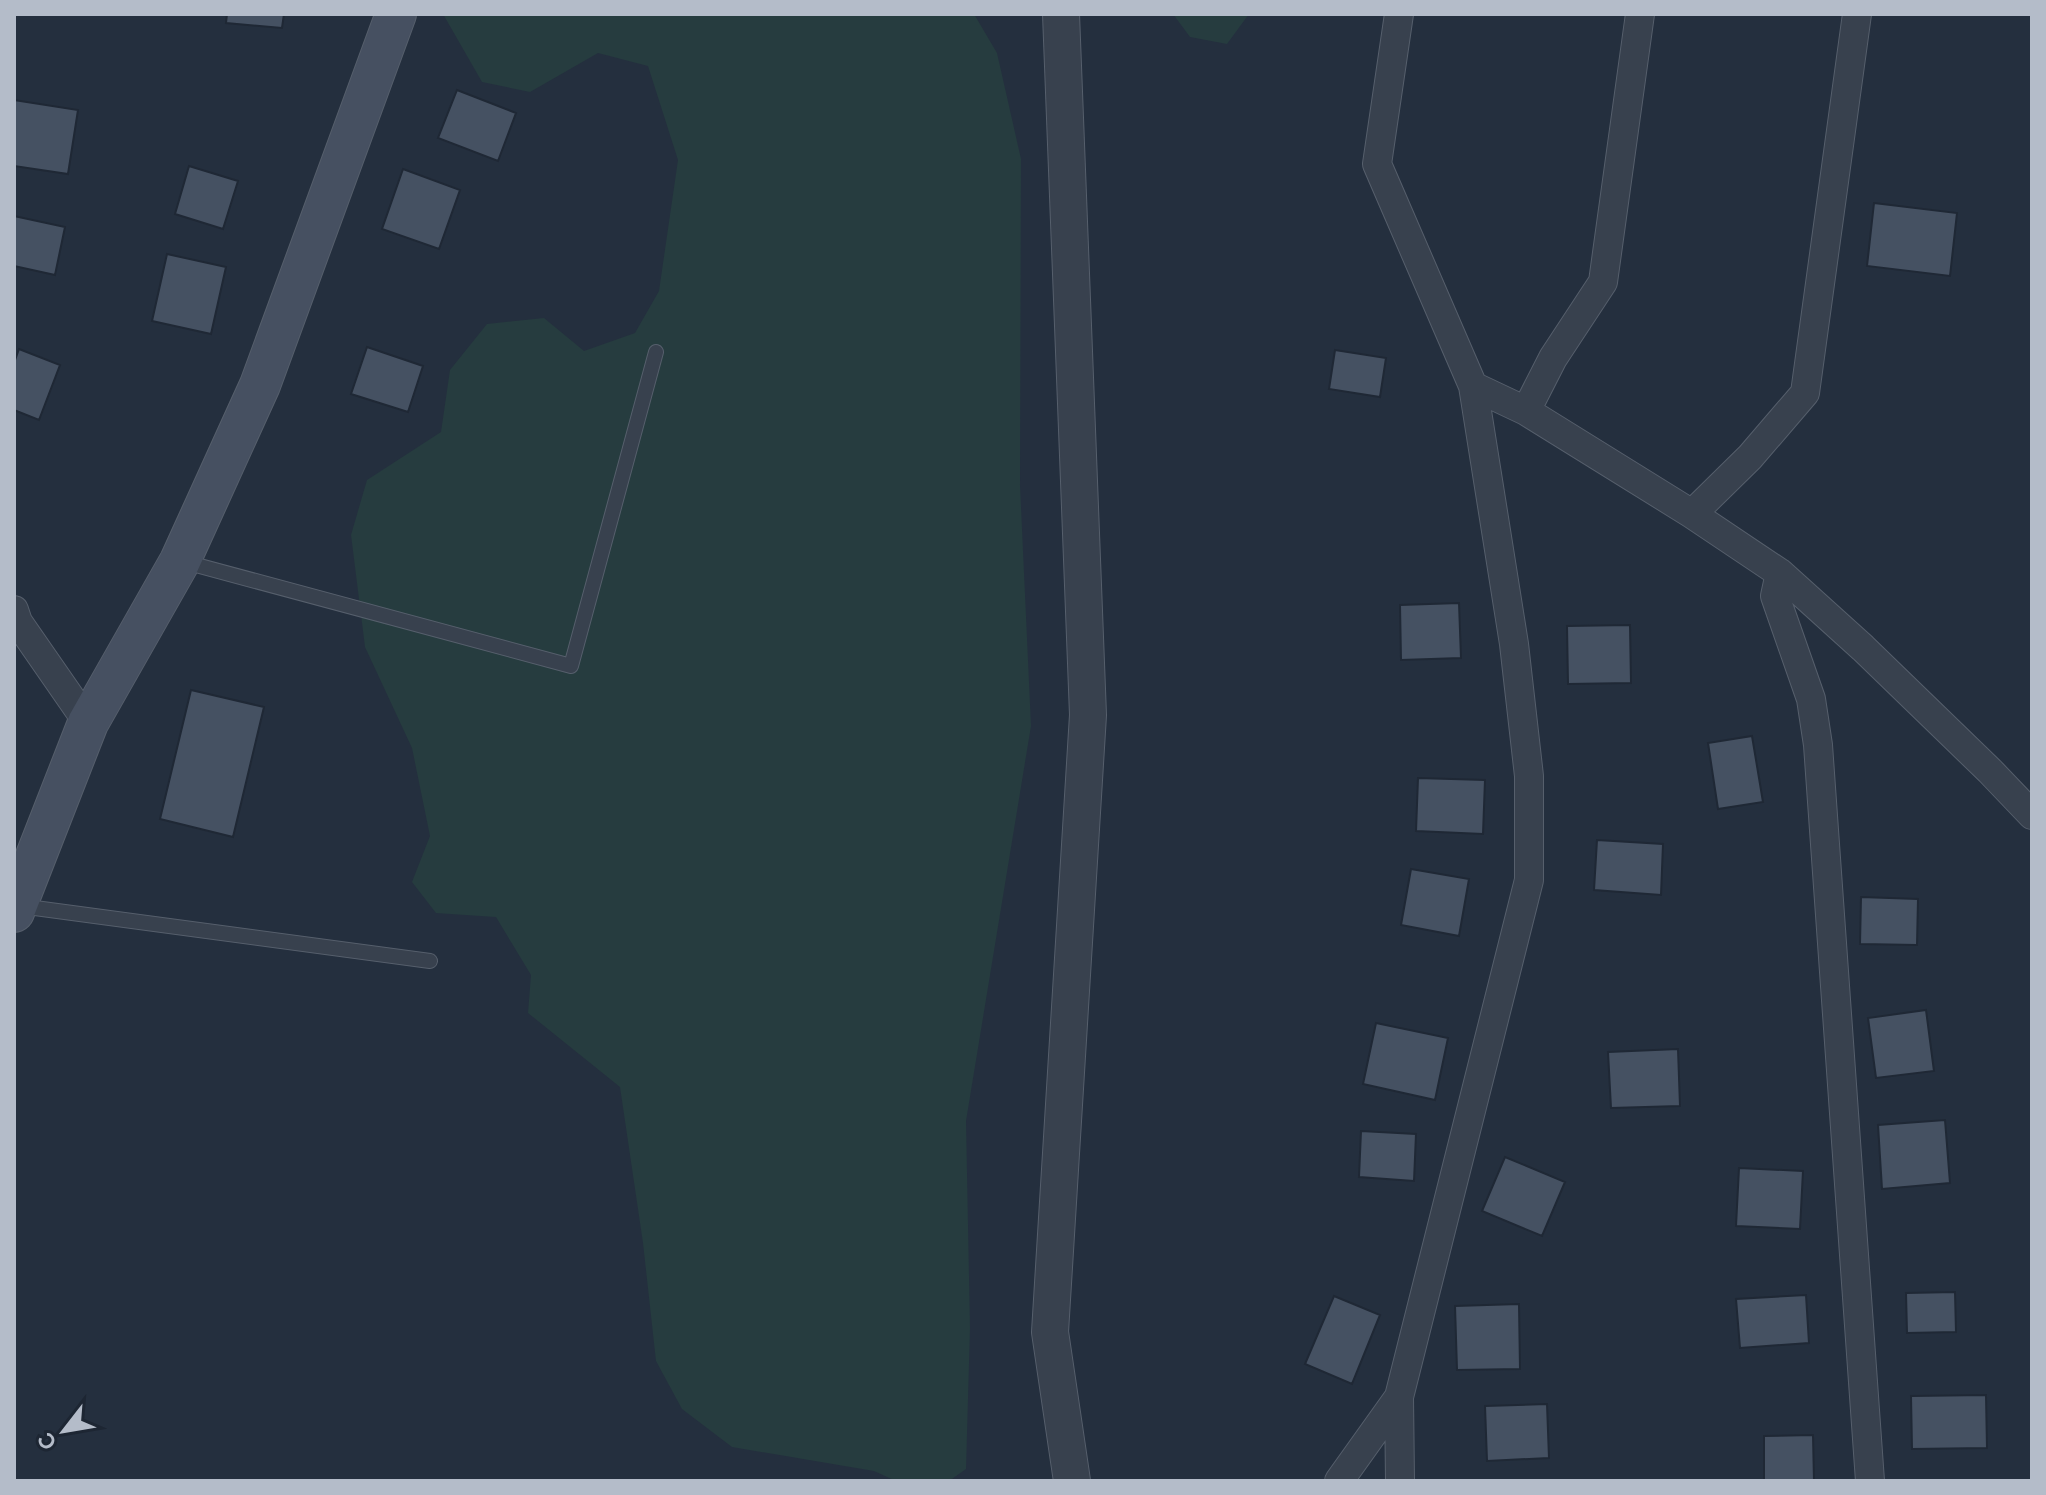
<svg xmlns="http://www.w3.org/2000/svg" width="2046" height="1495" font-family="Raleway,sans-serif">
<rect width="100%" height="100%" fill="#242f3e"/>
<path fill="#263c3f" d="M443 14H974L997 53 1021 159 1020 485 1031 726 966 1121 970 1328 966 1469 949 1481H896L874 1471 732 1447 682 1409 656 1361 643 1243 620 1087 528 1013 531 975 496 917 436 913 412 882 430 836 412 748 365 647 351 535 367 480 441 432 450 370 487 324 544 318 584 351 635 333 659 291 678 160 648 66 598 53 530 92 482 82Z
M1173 14H1249L1227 44 1190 37Z"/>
<path fill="#455162" stroke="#1f2835" stroke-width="2" d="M227 14H284L282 28 226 23Z
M457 90 516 113 498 161 438 138Z
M14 100 78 110 68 174 14 166Z
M189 166 238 181 223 229 175 214Z
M403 169 460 190 439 249 382 229Z
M1874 203 1957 213 1950 276 1867 266Z
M14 216 65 227 55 275 14 266Z
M167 254 226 267 211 334 152 321Z
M367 347 423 366 408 412 351 394Z
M19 349 60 365 39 420 14 410V363Z
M1335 350 1386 358 1380 397 1329 389Z
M1459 603 1461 658 1401 660 1400 605Z
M1630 625 1631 683 1568 684 1567 626Z
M191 690 264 707 233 837 160 819Z
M1752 736 1763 802 1718 809 1708 743Z
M1418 778 1485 780 1483 834 1416 831Z
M1597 840 1663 844 1661 895 1594 890Z
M1411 869 1469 879 1459 936 1401 925Z
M1861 897 1918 899 1917 945 1860 944Z
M1926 1010 1934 1071 1876 1078 1868 1018Z
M1376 1023 1448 1038 1435 1100 1363 1084Z
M1678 1049 1680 1106 1611 1108 1608 1052Z
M1945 1120 1950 1183 1882 1189 1878 1125Z
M1361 1131 1416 1134 1414 1181 1359 1177Z
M1505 1157 1565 1182 1542 1236 1482 1211Z
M1739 1168 1803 1171 1800 1229 1736 1226Z
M1955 1292 1956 1332 1907 1333 1906 1293Z
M1806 1295 1809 1343 1740 1348 1736 1299Z
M1334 1296 1380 1315 1352 1384 1305 1364Z
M1519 1304 1520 1369 1457 1370 1455 1306Z
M1986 1395 1987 1448 1912 1449 1911 1396Z
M1547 1404 1549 1458 1487 1461 1485 1406Z
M1813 1435 1814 1481H1764V1436Z"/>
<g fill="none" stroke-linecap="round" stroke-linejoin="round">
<g stroke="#565f6c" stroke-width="16">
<path id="service" d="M185 562 571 666 656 352
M20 906 430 961"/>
</g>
<g stroke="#565f6c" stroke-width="30">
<path id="minor" d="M1399 14 1377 164 1473 386 1514 644 1529 776V880L1399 1397 1400 1481
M1473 386 1526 411 1692 514 1780 573 1863 648 1990 771 2032 815
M1526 411 1553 358 1603 282 1640 14
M1692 514 1750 457 1805 393 1857 14
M1780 573 1775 596 1811 699 1818 745 1870 1481
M14 610 18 622 88 723
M1339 1481 1399 1397"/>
</g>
<g stroke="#565f6c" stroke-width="38">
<path id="tertiary" d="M1061 14 1088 715 1050 1332 1072 1481"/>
</g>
<g stroke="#565f6c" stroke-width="42">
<path id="secondary" d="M14 912 88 723 180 561 260 385 396 14"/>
</g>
<use href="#service" stroke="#38414e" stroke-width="14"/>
<use href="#minor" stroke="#38414e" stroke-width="28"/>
<use href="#tertiary" stroke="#38414e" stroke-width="36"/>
<use href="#secondary" stroke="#465061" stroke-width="40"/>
</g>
<rect width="2046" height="1495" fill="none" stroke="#b4bcc9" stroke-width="32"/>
<g transform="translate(64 1431) rotate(239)" stroke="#1d2633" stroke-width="6" paint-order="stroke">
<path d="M0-6L14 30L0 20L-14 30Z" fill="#b4bcc9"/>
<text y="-12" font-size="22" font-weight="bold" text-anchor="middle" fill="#b4bcc9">С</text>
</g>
</svg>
